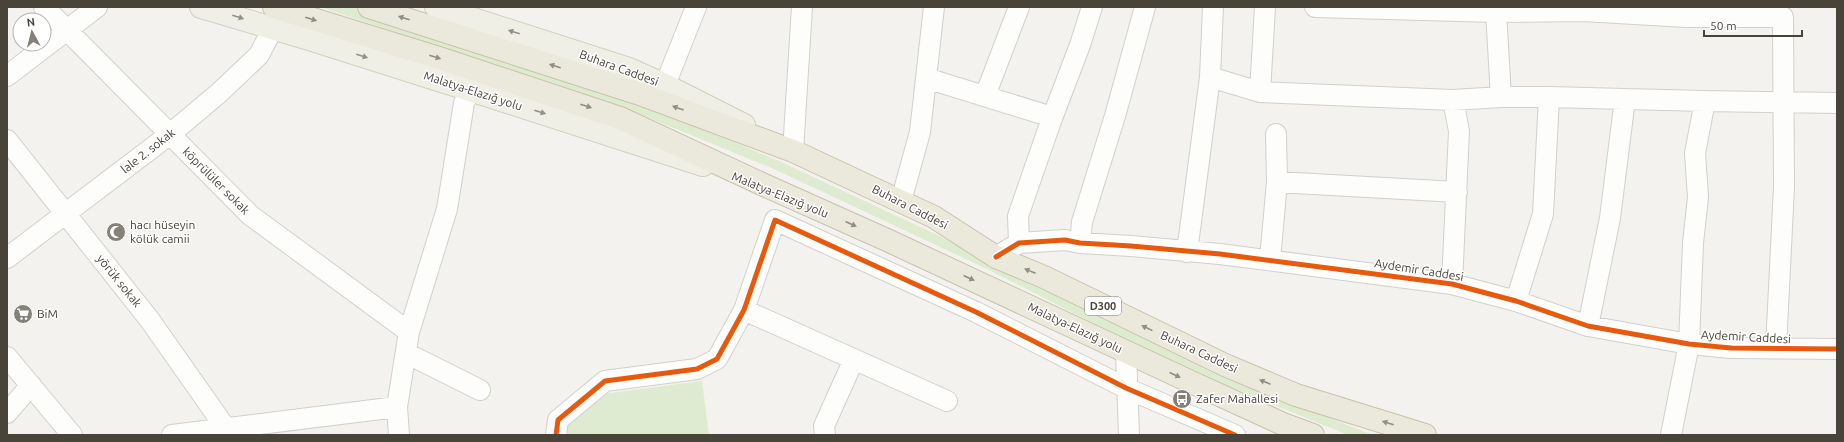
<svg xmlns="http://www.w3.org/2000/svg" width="1844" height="442" font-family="Ubuntu,sans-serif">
<rect width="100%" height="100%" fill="#f3f2ee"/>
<path fill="#deebd0" d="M320 7H352L641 103 779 161 993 261 1263 392 1373 435H1348L1176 365 987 269 774 169 635 112Z
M702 381 709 435H566L565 425 604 394Z"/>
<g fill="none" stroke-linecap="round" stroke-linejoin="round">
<g stroke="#d1d0cc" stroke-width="22">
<path id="minor" d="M44 7 250 215 409 332
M1213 7 1210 77 1260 92 1453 100 1501 97H1549
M1315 7 1496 12 1501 97
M1584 7 1583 11 1686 17H1783L1784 187 1776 348
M1496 12 1583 11
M7 76 97 7
M926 78 1052 117
M665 85 696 7
M1260 92 1265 7
M985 96 1019 7
M1276 134 1277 182
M7 140 149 319 225 427
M793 151 802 7
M901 201 920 132 934 7
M1019 243 1018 216 1051 121 1080 45 1092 7
M1080 243 1082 222 1115 116 1145 7
M1187 252 1210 77
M996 257 1019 243 1065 240 1080 243 1131 246 1220 254 1452 284 1516 301 1588 326 1689 344 1731 348 1837 349
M7 258 169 135 219 93 259 55 273 28
M1270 260 1277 182 1457 192
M1452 284 1459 131 1453 100
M1516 301 1543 214 1549 97 1625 99
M744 310 947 401
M1588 326 1610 218 1625 99 1705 101
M1126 352 1129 435
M406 353 480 390
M7 357 72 435
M397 407 399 435
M7 413 31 385
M172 435 397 407 409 332 447 209 464 103 470 90
M556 435 558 420 605 381 697 369 717 359 744 310 775 220 976 312 1126 388 1235 435
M825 435 824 426 854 359
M1671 435 1689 344 1693 243 1698 197 1695 153 1705 101 1837 103"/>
</g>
<g stroke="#d3cfbd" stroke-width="24">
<path id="major" d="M201 7 309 39 470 90 703 165
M436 7 629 69 665 85 744 125"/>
</g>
<g stroke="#c8c1ac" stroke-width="24">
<path id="highway" d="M274 7 439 58 620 118 764 185 887 240 1191 382 1283 424 1313 435
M369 7 640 94 793 151 934 217 996 257 1044 277 1225 365 1296 395 1425 435"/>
</g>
<use href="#minor" stroke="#fdfdfc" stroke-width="20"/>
<use href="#major" stroke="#f0efe6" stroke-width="22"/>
<use href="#highway" stroke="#ebe8dc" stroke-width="22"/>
<g stroke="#fff" stroke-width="8">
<path id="cycleway" d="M996 257 1019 243 1065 240 1080 243 1131 246 1220 254 1452 284 1516 301 1588 326 1689 344 1731 348 1837 349
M556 435 558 420 605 381 697 369 717 359 744 310 775 220 976 312 1126 388 1235 435"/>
</g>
<use href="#cycleway" stroke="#e8590c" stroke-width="5"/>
</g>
<defs><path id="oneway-solid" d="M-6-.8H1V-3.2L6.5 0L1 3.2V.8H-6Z"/></defs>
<g fill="#949187">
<use href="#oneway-solid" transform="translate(238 17) rotate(17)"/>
<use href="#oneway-solid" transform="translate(514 32) rotate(-162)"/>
<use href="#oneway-solid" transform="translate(362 56) rotate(17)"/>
<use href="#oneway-solid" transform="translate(540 112) rotate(18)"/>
</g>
<g fill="#928e83">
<use href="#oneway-solid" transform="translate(404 18) rotate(-162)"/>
<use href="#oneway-solid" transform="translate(311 19) rotate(17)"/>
<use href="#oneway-solid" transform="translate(435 57) rotate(17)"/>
<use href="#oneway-solid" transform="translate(555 66) rotate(-162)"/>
<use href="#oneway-solid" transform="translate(586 106) rotate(18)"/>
<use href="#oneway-solid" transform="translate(678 108) rotate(-160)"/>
<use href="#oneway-solid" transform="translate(851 224) rotate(24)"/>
<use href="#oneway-solid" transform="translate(1030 271) rotate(-158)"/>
<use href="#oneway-solid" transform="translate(969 278) rotate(25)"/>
<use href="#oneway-solid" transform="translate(1147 328) rotate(-154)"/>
<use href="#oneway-solid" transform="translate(1175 375) rotate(25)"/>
<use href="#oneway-solid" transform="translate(1265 382) rotate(-157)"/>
<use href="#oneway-solid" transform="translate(1388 423) rotate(-163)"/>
</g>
<defs>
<g id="mosque-disc" transform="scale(1)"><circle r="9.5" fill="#848179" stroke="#fff"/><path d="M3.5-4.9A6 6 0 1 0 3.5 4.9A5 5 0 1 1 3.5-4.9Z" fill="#fff"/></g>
<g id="supermarket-disc" transform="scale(1)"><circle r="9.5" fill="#848179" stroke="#fff"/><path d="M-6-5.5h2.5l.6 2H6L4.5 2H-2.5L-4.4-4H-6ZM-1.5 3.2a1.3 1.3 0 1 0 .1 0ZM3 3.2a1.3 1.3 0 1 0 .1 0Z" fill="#fff"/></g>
<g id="bus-disc" transform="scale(1)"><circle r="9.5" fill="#848179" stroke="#fff"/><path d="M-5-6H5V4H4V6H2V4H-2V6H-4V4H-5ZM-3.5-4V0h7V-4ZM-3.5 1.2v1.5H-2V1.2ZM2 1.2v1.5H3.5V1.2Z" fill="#fff"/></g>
</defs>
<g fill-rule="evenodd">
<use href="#mosque-disc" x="116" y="232"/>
<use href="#supermarket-disc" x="23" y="314"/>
<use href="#bus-disc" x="1182" y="399"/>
</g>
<g text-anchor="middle" stroke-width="3" stroke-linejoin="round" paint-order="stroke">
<rect fill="#fff" stroke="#807c75" stroke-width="1" x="1085" y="297" width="36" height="18" rx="3"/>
<g font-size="11" font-weight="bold" fill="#49443a">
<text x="1103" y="310">D300</text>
</g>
<g font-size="12" fill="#49443a" stroke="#fff">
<text transform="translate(619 68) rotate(20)" y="4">Buhara Caddesi</text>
<text transform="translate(473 91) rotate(18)" y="4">Malatya-Elazığ yolu</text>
<text transform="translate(148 151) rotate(-38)" y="4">lale 2. sokak</text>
<text transform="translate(216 181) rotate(45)" y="4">köprülüler sokak</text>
<text transform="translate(780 195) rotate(22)" y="4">Malatya-Elazığ yolu</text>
<text transform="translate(910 207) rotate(27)" y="4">Buhara Caddesi</text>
<text transform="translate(1419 270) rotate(9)" y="4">Aydemir Caddesi</text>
<text transform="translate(119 281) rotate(51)" y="4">yörük sokak</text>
<text transform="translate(1075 328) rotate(25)" y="4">Malatya-Elazığ yolu</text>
<text transform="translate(1746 337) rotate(3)" y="4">Aydemir Caddesi</text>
<text transform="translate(1199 352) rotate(25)" y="4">Buhara Caddesi</text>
</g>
<g font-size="12" fill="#49443a" stroke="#fff" text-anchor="start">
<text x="130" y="229">hacı hüseyin<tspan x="130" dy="14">kölük camii</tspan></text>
<text x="37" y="318">BiM</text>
<text x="1196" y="403">Zafer Mahallesi</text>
</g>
</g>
<rect width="1844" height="442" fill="none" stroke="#49443a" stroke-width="16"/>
<g transform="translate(32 32) rotate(353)"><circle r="19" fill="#ffffff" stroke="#b6b4b0"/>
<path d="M0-3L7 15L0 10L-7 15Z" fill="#848179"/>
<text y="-6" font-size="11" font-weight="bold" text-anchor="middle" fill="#49443a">N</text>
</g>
<path d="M1704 30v6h98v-6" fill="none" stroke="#49443a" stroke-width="2"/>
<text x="1710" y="30" font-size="12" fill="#49443a" stroke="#ffffff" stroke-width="3" paint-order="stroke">50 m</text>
</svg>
